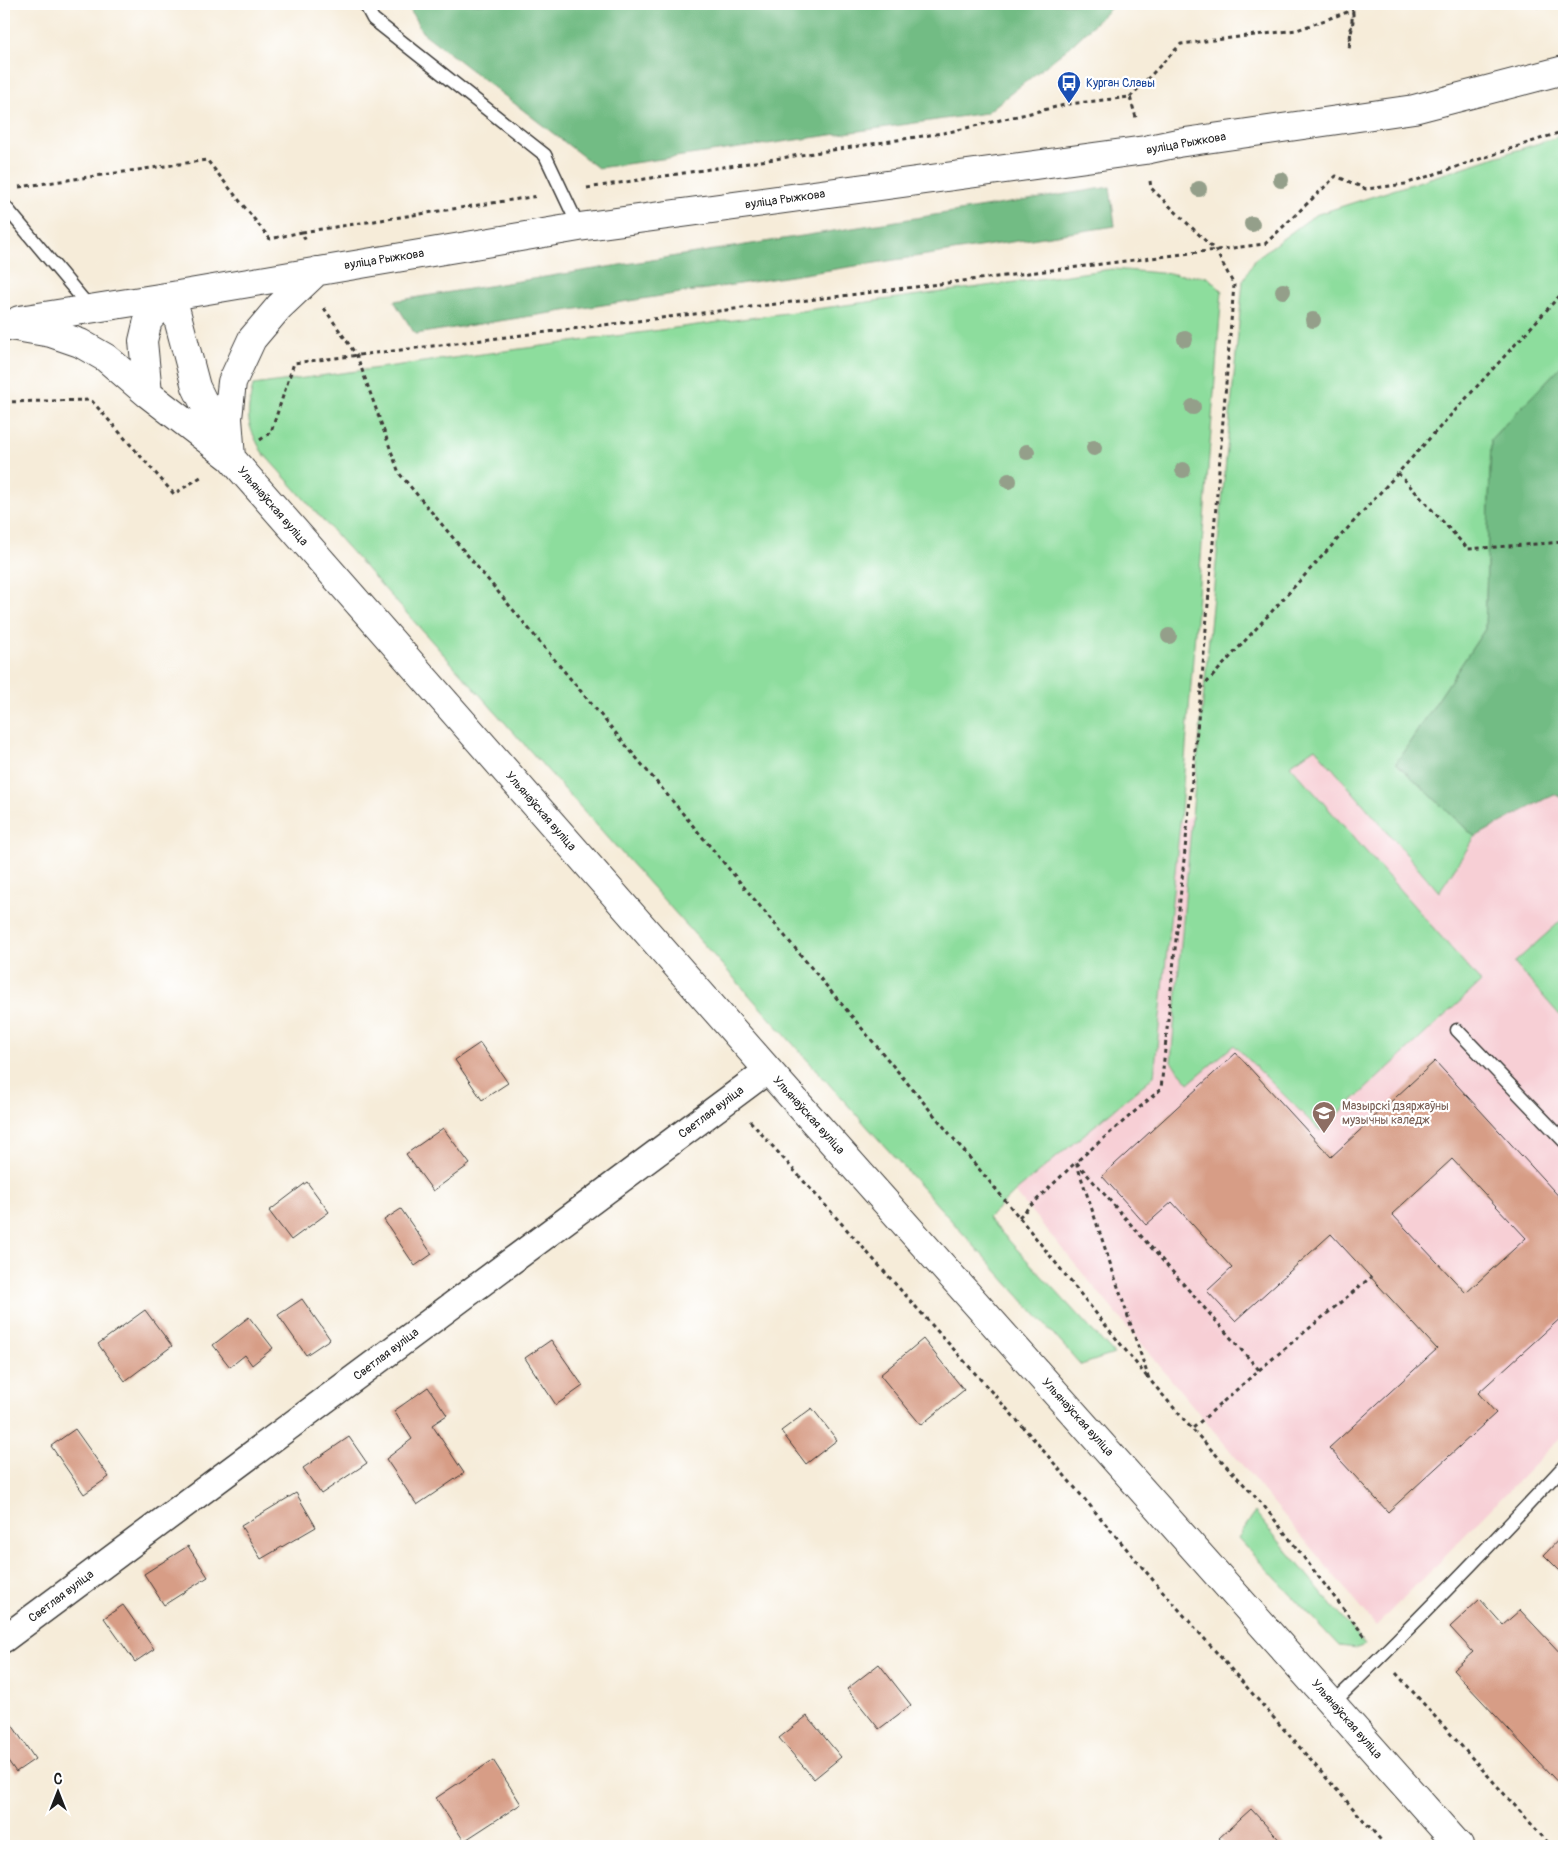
<svg xmlns="http://www.w3.org/2000/svg" width="1568" height="1850" font-family="Pangolin,sans-serif">
<rect width="100%" height="100%" fill="#fff"/>
<filter id="ink" filterUnits="userSpaceOnUse"><feTurbulence type="fractalNoise" baseFrequency=".02" numOctaves="2"/><feDisplacementMap in="SourceGraphic" scale="10" xChannelSelector="R" yChannelSelector="G"/><feConvolveMatrix kernelMatrix="1 2 1 2 8 2 1 2 1" color-interpolation-filters="sRGB"/></filter>
<filter id="wash" filterUnits="userSpaceOnUse"><feTurbulence type="fractalNoise" baseFrequency=".0096" numOctaves="4" result="noise"/><feDisplacementMap in="SourceGraphic" scale="20" xChannelSelector="R" yChannelSelector="G"/><feGaussianBlur stdDeviation="1.12" result="paint"/><feColorMatrix in="noise" values="0 0 0 0 0 0 0 0 0 0 0 0 0 0 0 0 0 1.4 0 .05"/><feComposite in="paint" operator="in"/></filter>
<g filter="url(#wash)">
<rect width="100%" height="100%" fill="#f6ecd9"/>
<path fill="#f7cfd5" d="M1354 705 1475 837 1555 794 1564 799V1434L1376 1626 1015 1192 1154 1076 1180 823Z"/>
<path fill="#8ddd9d" stroke="#547c5c" d="M1564 135V363L1491 439 1485 629 1396 763 1475 837 1439 892 1315 748 1290 765 1481 982 1320 1131 1234 1045 1189 1083 1171 1062 1192 816 1243 281 1255 259 1315 215Z
M1112 269 1208 277 1222 291 1180 823 1154 1076 1015 1192 988 1218 1114 1354 1081 1365 262 452C246 422 246 418 253 385Z
M1564 918V1020L1514 963Z
M1255 1512 1365 1645 1357 1648 1339 1646 1238 1538Z"/>
<path fill="#72bc84" stroke="#476c50" d="M407 4H1115L1072 45 986 113 598 168 422 32Z
M1110 187 1115 226 415 334 394 301Z
M1564 363V799L1554 794 1475 837 1396 763 1485 629 1491 439Z"/>
<g id="blocks">
<path fill="#d79d86" fill-rule="evenodd" d="M480 1043 508 1083 482 1100 455 1060Z
M1236 1053 1331 1157 1435 1061 1564 1202V1315L1478 1393 1496 1413 1388 1512 1329 1448 1437 1349 1331 1234 1235 1321 1207 1291 1232 1268 1172 1202 1146 1225 1102 1176ZM1452 1159 1526 1238 1466 1293 1392 1214Z
M443 1128 470 1164 433 1191 406 1154Z
M307 1182 329 1212 291 1240 269 1211Z
M401 1209 432 1254 415 1266 384 1220Z
M302 1299 330 1339 306 1355 278 1315Z
M145 1310 172 1346 125 1381 98 1344Z
M249 1317 273 1348 252 1365 245 1355 230 1367 213 1345Z
M923 1339 964 1390 921 1425 880 1375Z
M551 1340 583 1386 556 1405 525 1358Z
M428 1387 447 1415 432 1425 464 1473 417 1505 386 1459 412 1439 394 1411Z
M812 1408 837 1440 806 1464 781 1431Z
M75 1429 109 1477 84 1494 51 1446Z
M349 1437 367 1463 321 1494 303 1468Z
M296 1493 316 1527 261 1559 241 1526Z
M1564 1534V1575L1544 1555Z
M188 1546 208 1577 164 1605 144 1574Z
M1480 1599 1503 1625 1520 1610 1564 1657V1789L1453 1670 1473 1652 1450 1627Z
M123 1605 154 1649 135 1662 104 1618Z
M879 1664 911 1705 879 1729 847 1689Z
M4 1713 35 1759 16 1772 4 1755Z
M807 1716 841 1757 814 1779 779 1738Z
M493 1760 521 1804 464 1841 436 1798Z
M1251 1809 1285 1846H1226L1219 1838Z"/>
</g>
</g>
<g filter="url(#ink)">
<use href="#blocks" fill-opacity="0" stroke="#3d3b38" stroke-width="1"/>
<g fill="none" stroke-linecap="round" stroke-linejoin="round">
<g stroke="#3d3b38" stroke-width="15">
<path id="service" d="M365 4 373 19 545 155 579 227
M4 205 91 309
M1457 1030 1564 1141
M1333 1703C1413 1626 1489 1547 1564 1466"/>
</g>
<g stroke="#3d3b38" stroke-width="29">
<path id="minor" d="M4 1639 768 1070"/>
</g>
<g stroke="#3d3b38" stroke-width="30">
<path id="secondary" d="M172 296 196 387 225 446
M19 320 172 296 579 227 1145 150 1178 143 1414 109 1564 70
M4 325 51 333 80 343 106 358 148 394 231 458 768 1070 1459 1846
M148 394 143 341 148 320 172 296
M231 458 228 418 232 382 252 339 279 307 317 271"/>
</g>
<path stroke="#3d3b38" stroke-width="3" stroke-dasharray="4 4" stroke-linecap="butt" d="M1538 4 1539 11
M1353 10 1349 49 1353 21V4
M1130 97 1181 44 1297 30 1353 10
M1150 181 1151 188 1216 251 1234 285 1201 690 1161 1089 1076 1162 1149 1379 1192 1429 1264 1506 1366 1638
M19 187 207 160 270 239 302 232 306 242
M587 188 949 132 1069 104 1130 97 1137 121
M302 232 538 196
M324 308 357 356 399 473 1019 1217 1147 1377
M4 402 91 400 174 494 204 475
M260 440 271 432 294 363 1265 244 1336 176 1366 189 1405 184 1564 131
M1398 473 1468 549 1564 542
M1201 689 1564 291
M750 1121 1031 1436 1153 1580 1386 1846
M1019 1217 1076 1162 1259 1370 1192 1429
M1259 1370 1371 1277
M1396 1673 1551 1846"/>
<use href="#service" stroke="#fff" stroke-width="12"/>
<use href="#minor" stroke="#fff" stroke-width="26"/>
<use href="#secondary" stroke="#fff" stroke-width="28"/>
</g>
<g fill="#949f8a">
<circle cx="1281" cy="180" r="8"/>
<circle cx="1199" cy="189" r="8"/>
<circle cx="1252" cy="224" r="8"/>
<circle cx="1283" cy="291" r="8"/>
<circle cx="1313" cy="320" r="8"/>
<circle cx="1185" cy="339" r="8"/>
<circle cx="1193" cy="407" r="8"/>
<circle cx="1094" cy="448" r="8"/>
<circle cx="1027" cy="452" r="8"/>
<circle cx="1183" cy="470" r="8"/>
<circle cx="1009" cy="481" r="8"/>
<circle cx="1169" cy="636" r="8"/>
</g>
</g>
<defs>
<g id="bus-pin" transform="scale(1.25)"><path d="M0 17L-7.5 6A9.5 9.5 0 1 1 7.5 6Z" fill="#1a4fb4" stroke="#fff"/><path d="M-5-6H5V4H4V6H2V4H-2V6H-4V4H-5ZM-3.5-4V0h7V-4ZM-3.5 1.2v1.5H-2V1.2ZM2 1.2v1.5H3.5V1.2Z" fill="#fff"/></g>
<g id="university-pin" transform="scale(1.25)"><path d="M0 17L-7.5 6A9.5 9.5 0 1 1 7.5 6Z" fill="#8d6e63" stroke="#fff"/><path d="M0-5L7-2L0 1L-7-2ZM-4 1L0 2.5L4 1V4Q0 6-4 4Z" fill="#fff"/></g>
</defs>
<g fill-rule="evenodd">
<use href="#bus-pin" x="1069" y="83"/>
<use href="#university-pin" x="1324" y="1113"/>
</g>
<g text-anchor="middle" stroke-width="4.5" stroke-linejoin="round" paint-order="stroke">
<g font-size="12" fill="#164399" stroke="#fff" text-anchor="start">
<text x="1086" y="87">Курган Славы</text>
</g>
<g font-size="12" fill="#1c1c1c" stroke="#fff">
<text transform="translate(1186 143) rotate(-10)" y="4">вуліца Рыжкова</text>
<text transform="translate(785 199) rotate(-8)" y="4">вуліца Рыжкова</text>
<text transform="translate(384 259) rotate(-9)" y="4">вуліца Рыжкова</text>
<text transform="translate(273 506) rotate(49)" y="4">Ульянаўская вуліца</text>
<text transform="translate(541 811) rotate(49)" y="4">Ульянаўская вуліца</text>
<text transform="translate(711 1112) rotate(-37)" y="4">Светлая вуліца</text>
<text transform="translate(809 1115) rotate(48)" y="4">Ульянаўская вуліца</text>
<text transform="translate(386 1354) rotate(-37)" y="4">Светлая вуліца</text>
<text transform="translate(1078 1417) rotate(48)" y="4">Ульянаўская вуліца</text>
<text transform="translate(61 1596) rotate(-37)" y="4">Светлая вуліца</text>
<text transform="translate(1347 1719) rotate(49)" y="4">Ульянаўская вуліца</text>
</g>
<g font-size="12" fill="#785e54" stroke="#fff" text-anchor="start">
<text x="1342" y="1110">Мазырскі дзяржаўны<tspan x="1342" dy="14">музычны каледж</tspan></text>
</g>
</g>
<rect width="1568" height="1850" fill="none" stroke="#fff" stroke-width="20"/>
<g transform="translate(58 1792)" stroke="#ffffff" stroke-width="4" paint-order="stroke">
<path d="M0-4L9 19L0 12L-9 19Z" fill="#1c1c1c"/>
<text y="-8" font-size="14" font-weight="bold" text-anchor="middle" fill="#1c1c1c">С</text>
</g>
</svg>
